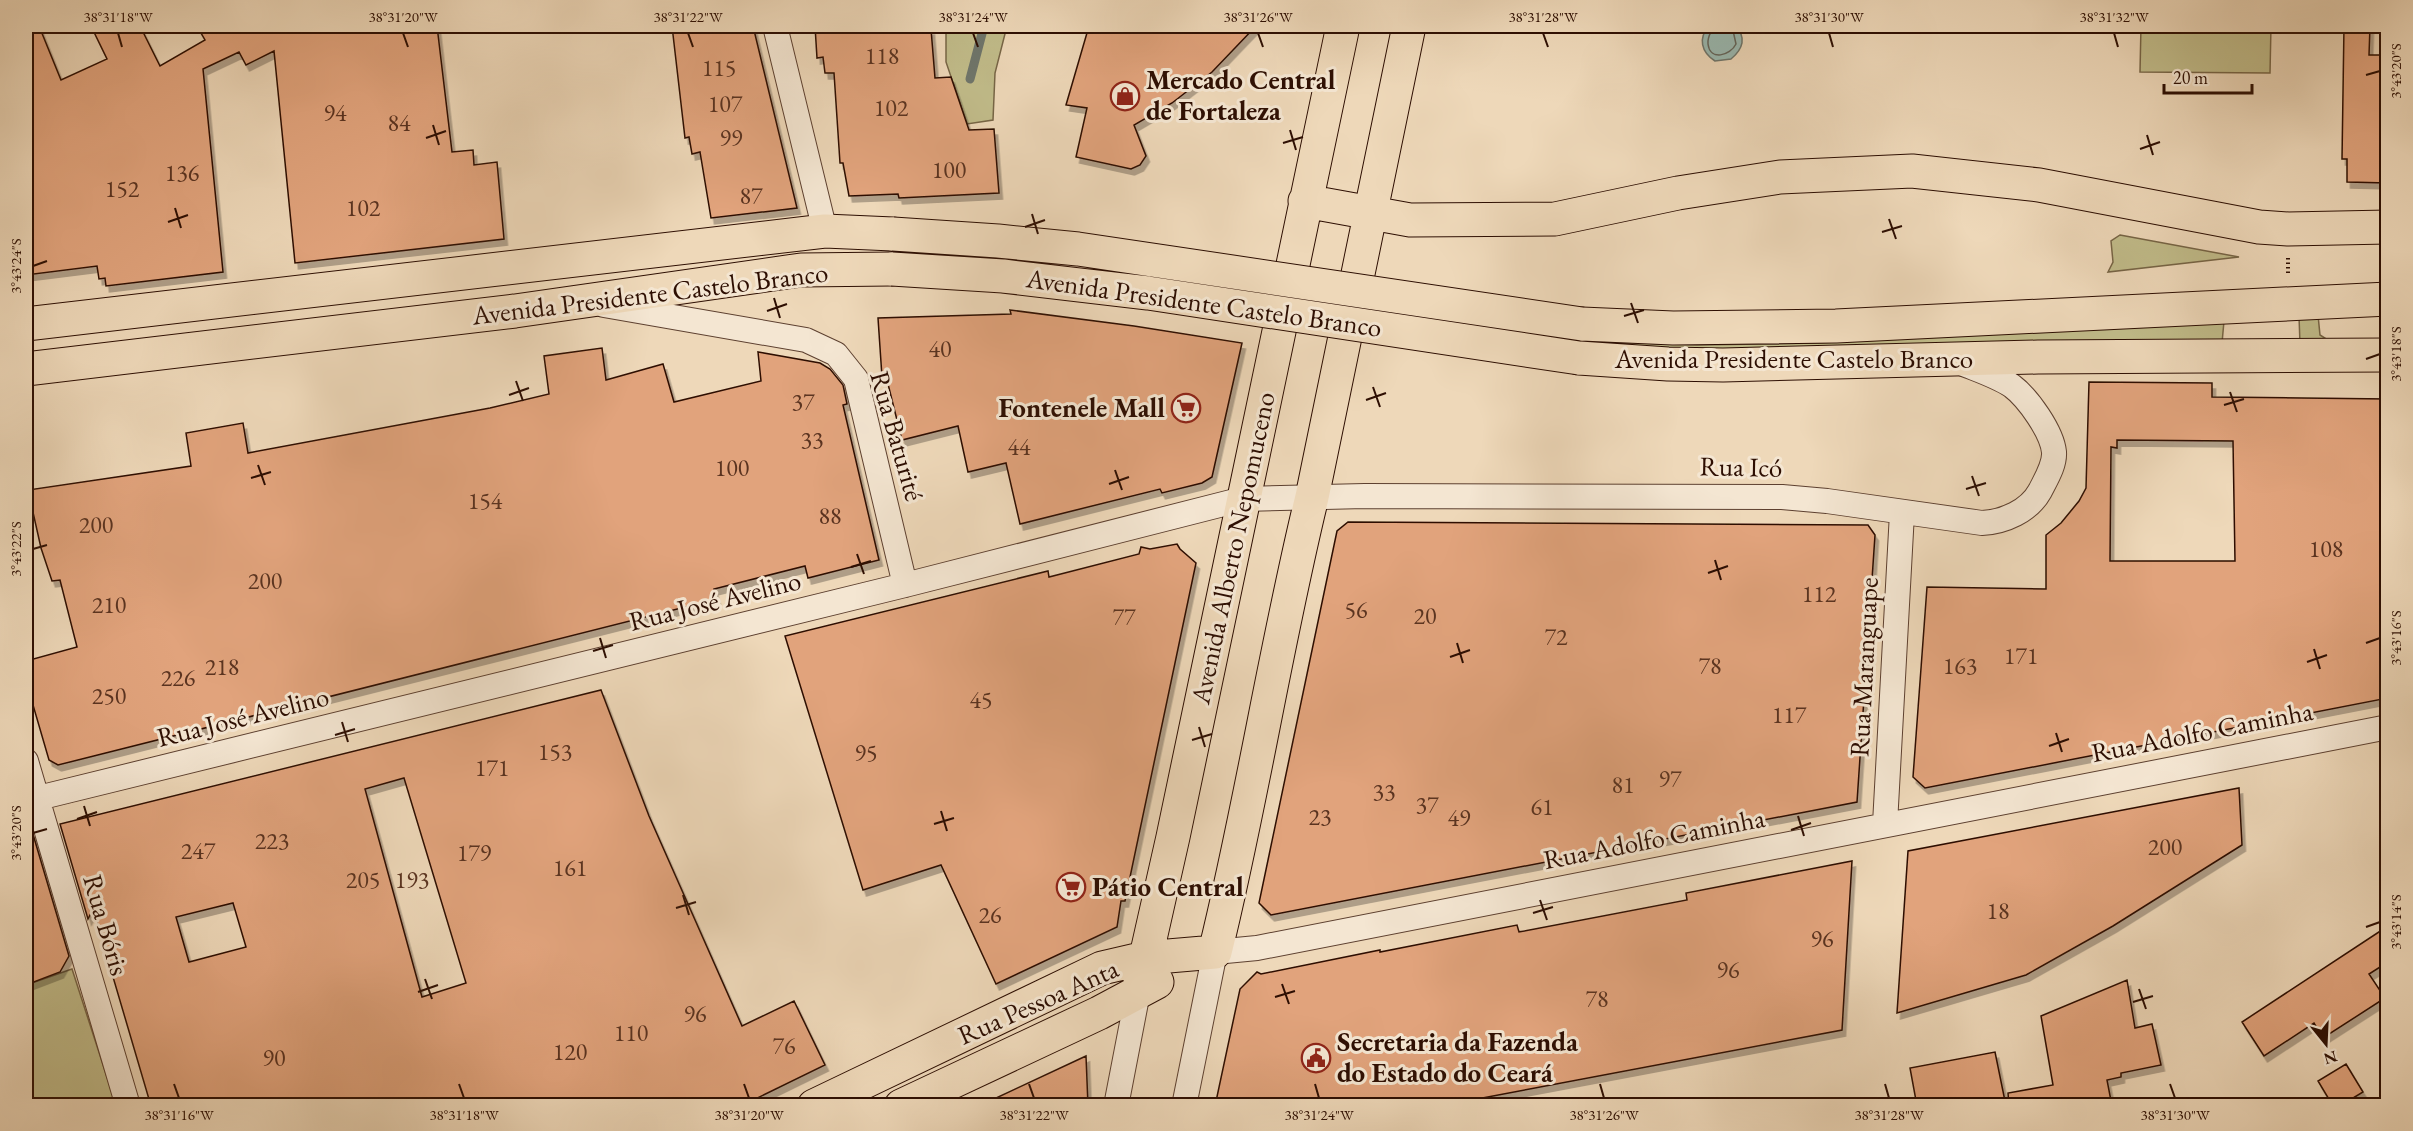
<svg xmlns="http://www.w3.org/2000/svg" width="2413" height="1131" font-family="'EB Garamond',serif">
<defs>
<filter id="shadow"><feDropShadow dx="3.5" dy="6" stdDeviation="0" flood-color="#0004"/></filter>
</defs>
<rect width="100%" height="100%" fill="#eed8b9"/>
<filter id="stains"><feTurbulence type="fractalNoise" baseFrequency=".00333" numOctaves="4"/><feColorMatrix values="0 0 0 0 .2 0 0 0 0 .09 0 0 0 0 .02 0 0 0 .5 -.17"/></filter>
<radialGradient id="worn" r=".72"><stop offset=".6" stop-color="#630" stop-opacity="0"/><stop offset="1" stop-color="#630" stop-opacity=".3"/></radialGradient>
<path fill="#c1bc8a" stroke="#776546" stroke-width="1.5" d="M946 26H1007L995 73 993 120 967 124 946 62Z
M2141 26H2271L2270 73 2140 72Z
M2120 235 2239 257 2108 272 2113 262 2111 241Z
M2318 315 2320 335 2328 340 2300 344 2299 316Z
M2224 321 2222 343 1697 350 1576 345V341L1697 345 1818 343Z
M72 969 116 1105 26 1106V985Z"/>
<path fill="#99b9b1" stroke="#6e756b" stroke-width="1.5" d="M1709 26H1735C1747 37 1743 49 1731 59L1715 61C1701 52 1698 38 1709 26Z"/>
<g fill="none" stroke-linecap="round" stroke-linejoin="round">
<path stroke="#63645a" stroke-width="1.5" d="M1713 26C1712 32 1707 36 1708 44 1710 61 1730 56 1736 44L1732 26"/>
<path stroke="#6e756b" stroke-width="9" d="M970 79 984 26"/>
</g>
<path fill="#e1a37b" stroke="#2d0e02" stroke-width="1.5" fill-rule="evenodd" filter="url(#shadow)" d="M26 26H39L61 80 107 59 91 26H140L160 66 205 40 197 26H437L452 152 473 150 474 165 497 162 504 239 295 263 274 51 246 65 239 52 203 69 223 272 106 286 105 278 99 279 97 266 26 275Z
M672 26H753L797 208 711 218 700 152 692 154 689 137 685 138Z
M815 26H899L901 31 931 29 935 78 951 77 969 130 994 129 999 193 899 198 898 194 849 196 843 163H840L834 73H825L823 57 817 58Z
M1089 26H1256L1212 72 1172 103 1134 125 1146 156 1140 165 1131 169 1076 157 1087 108 1066 105Z
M2344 26H2370L2369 55H2384V135H2388V183L2347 182V159H2342Z
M1010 310 1134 326 1242 343 1212 477 1202 483 1162 493 1160 489 1020 524 1006 463 968 472 958 426 902 440 886 376 882 377 878 318 1011 314Z
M602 348 606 380 663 364 674 402 761 381 758 352 820 363 830 369 843 385 847 404 843 405 879 560 808 578 805 566 714 589 717 599 58 765 49 760 26 681V661L77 647 60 580 52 581 41 548 28 490 191 466 186 433 243 423 248 453 490 408 549 394 544 356Z
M2089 382 2212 383V397L2388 399V698L1925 788 1913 777 1927 587 2046 589V535L2061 523 2079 501 2086 488ZM2117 440 2233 441 2235 561H2110L2111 447 2117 448Z
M1348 522 1868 525 1875 535 1857 802 1271 915 1259 903 1337 531Z
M1177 544 1180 549 1196 563 1125 901H1121L1117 927 996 984 941 865 863 890 785 636 1048 571 1049 577 1139 554 1141 547 1150 549Z
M601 690 649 816 742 1026 794 1001 825 1065 741 1106H151L93 909 88 919 60 824ZM404 778 466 983 422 997 365 789ZM233 903 246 947 189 962 176 917Z
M2239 788 2242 845 2113 926 2026 975 1897 1013 1908 851Z
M32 831 69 956 60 972 26 985V833Z
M1852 861 1842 1030 1440 1106H1215L1240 989 1257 972 1261 974 1380 950V952L1517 925 1519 932 1687 900 1686 893Z
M2388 926V962L2369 974 2385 998 2323 1038 2314 1023 2264 1056 2242 1022Z
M2127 980 2135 1028 2152 1024 2161 1065 2121 1073V1077L2107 1080 2112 1106H2009L2008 1093 2053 1085 2041 1016Z
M1995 1052 2006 1106H1917L1910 1068Z
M1086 1056 1088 1106H979Z
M2346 1064 2363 1092 2340 1106H2333L2318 1081Z"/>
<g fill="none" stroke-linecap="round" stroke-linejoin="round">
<g stroke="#5d4030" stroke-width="26">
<path id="minor" d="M775 26 825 231
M604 305 806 340 836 354 856 379 905 585
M26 761 128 1106
M26 801 905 585 1243 499 1365 496 1782 497 1827 501 1982 523C2004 522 2029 511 2040 491 2046 479 2055 465 2054 452 2052 432 2028 398 2012 386 1997 376 1978 370 1961 363
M1885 824 1902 513
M1116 1106 1138 992
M1184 1106 1215 952 1257 948 2388 727"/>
</g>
<g stroke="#2d0e02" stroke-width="35">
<path id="primary" d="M1305 201 1410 220 1555 219 1678 193 1780 177 1912 171 2039 185 2259 227 2288 229 2388 227
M26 324 825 231 893 234
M1582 324 1673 328 1836 326 2388 299
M1579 358 1668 364 1723 365 2038 357 2388 355
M26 369 515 311 801 270 892 269
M1215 952C1252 802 1275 648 1312 497L1409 26
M1138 992 1173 837 1343 26
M814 1106 1102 968 1145 958 1215 952
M901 1106 1099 1013 1157 982"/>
</g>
<path stroke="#2d0e02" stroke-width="4" stroke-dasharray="1.5 3" stroke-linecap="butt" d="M2288 258V275"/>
<use href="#minor" stroke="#f4e6d2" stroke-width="24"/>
<use href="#primary" stroke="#eed8b9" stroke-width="33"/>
<g stroke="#2d0e02" stroke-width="35" stroke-linecap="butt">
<path id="primary-bridge" d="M893 234 998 241 1078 249 1582 324
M892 269 1003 276 1148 293 1579 358"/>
</g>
<use href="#primary-bridge" stroke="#eed8b9" stroke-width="33"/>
</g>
<path fill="none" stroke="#2d0e02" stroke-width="2" d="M118 33 122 47M403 33 408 47M688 33 693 47M973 33 978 47M1258 33 1263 47M1543 33 1548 47M1829 33 1833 47M2114 33 2118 47M2366 75 2380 71M433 125 439 145M1290 130 1296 150M2147 135 2153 155M426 138 446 131M1283 143 1303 137M2140 149 2160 142M175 208 181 228M1032 214 1038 234M1889 219 1896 239M168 222 188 215M1025 227 1045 220M1882 232 1902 226M33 266 47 261M774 298 780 318M1631 303 1638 323M767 311 787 304M1624 316 1644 310M2366 359 2380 354M516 381 523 401M1373 387 1380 407M2230 392 2237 412M509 395 529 388M1366 400 1386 393M2224 405 2244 399M258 465 265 485M1115 470 1122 490M1972 476 1979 496M251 478 271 472M1109 484 1129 477M1966 489 1986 483M33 549 47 545M857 554 864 574M1715 560 1721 580M851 567 871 561M1708 573 1728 566M600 638 606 658M1457 643 1463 663M2366 643 2380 638M2314 649 2320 669M593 651 613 645M1450 657 1470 650M2307 662 2327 655M342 722 348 742M1199 727 1205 747M2056 733 2062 752M335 735 355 729M1192 740 1212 734M2049 746 2069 739M84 806 90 826M941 811 947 831M1798 816 1804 836M77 819 97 812M934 824 954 818M1791 830 1811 823M33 833 47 829M683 895 689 915M1540 900 1547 920M676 908 696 902M1533 913 1553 907M2366 927 2380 922M425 979 432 999M1282 984 1289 1004M2139 989 2146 1009M418 992 438 985M1275 997 1295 991M2133 1002 2153 996M174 1084 179 1098M459 1084 464 1098M744 1084 749 1098M1029 1084 1034 1098M1315 1084 1319 1098M1600 1084 1604 1098M1885 1084 1889 1098M2170 1084 2175 1098"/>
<defs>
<g id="shop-ring" transform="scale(1.5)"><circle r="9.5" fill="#f4e6d2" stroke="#8f2418" stroke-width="1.5"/><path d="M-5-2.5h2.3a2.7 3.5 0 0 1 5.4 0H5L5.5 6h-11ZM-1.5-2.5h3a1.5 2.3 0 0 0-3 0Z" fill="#8f2418"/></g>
<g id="supermarket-ring" transform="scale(1.5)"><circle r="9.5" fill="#f4e6d2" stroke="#8f2418" stroke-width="1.5"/><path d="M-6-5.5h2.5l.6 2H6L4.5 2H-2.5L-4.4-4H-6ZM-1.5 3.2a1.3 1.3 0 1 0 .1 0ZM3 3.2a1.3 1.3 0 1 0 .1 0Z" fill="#8f2418"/></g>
<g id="civic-ring" transform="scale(1.5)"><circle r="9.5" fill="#f4e6d2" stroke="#8f2418" stroke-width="1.5"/><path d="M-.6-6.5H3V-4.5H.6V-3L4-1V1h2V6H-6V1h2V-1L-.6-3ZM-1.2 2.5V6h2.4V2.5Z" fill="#8f2418"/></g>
</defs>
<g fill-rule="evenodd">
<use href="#shop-ring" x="1125" y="96"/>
<use href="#supermarket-ring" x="1186" y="408"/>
<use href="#supermarket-ring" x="1071" y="887"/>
<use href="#civic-ring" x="1316" y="1058"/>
</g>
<g text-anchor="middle" stroke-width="6" stroke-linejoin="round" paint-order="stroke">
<g font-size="24" fill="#5a3320">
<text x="882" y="64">118</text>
<text x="719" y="76">115</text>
<text x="725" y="112">107</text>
<text x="891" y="116">102</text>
<text x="335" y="121">94</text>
<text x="399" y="131">84</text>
<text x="731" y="146">99</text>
<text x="949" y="178">100</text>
<text x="182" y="181">136</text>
<text x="122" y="197">152</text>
<text x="751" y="204">87</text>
<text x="363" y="216">102</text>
<text x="940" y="357">40</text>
<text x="803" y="410">37</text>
<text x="812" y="448">33</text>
<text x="1019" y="455">44</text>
<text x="732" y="476">100</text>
<text x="485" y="509">154</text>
<text x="830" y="524">88</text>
<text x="96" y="533">200</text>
<text x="2326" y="557">108</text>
<text x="265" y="589">200</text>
<text x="1819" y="602">112</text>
<text x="109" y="613">210</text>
<text x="1356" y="618">56</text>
<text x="1425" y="624">20</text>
<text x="1124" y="625">77</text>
<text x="1556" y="645">72</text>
<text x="2021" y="664">171</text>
<text x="1710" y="674">78</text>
<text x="1960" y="674">163</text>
<text x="222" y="675">218</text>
<text x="178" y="686">226</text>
<text x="109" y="704">250</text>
<text x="981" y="708">45</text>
<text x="1789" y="723">117</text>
<text x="555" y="760">153</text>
<text x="866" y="761">95</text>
<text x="492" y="776">171</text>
<text x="1670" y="787">97</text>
<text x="1623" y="793">81</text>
<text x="1384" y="800">33</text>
<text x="1427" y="813">37</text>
<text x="1542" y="815">61</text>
<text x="1320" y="825">23</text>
<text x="1459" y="826">49</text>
<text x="272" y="849">223</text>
<text x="2165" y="855">200</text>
<text x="198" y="859">247</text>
<text x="474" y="861">179</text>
<text x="570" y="876">161</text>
<text x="363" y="888">205</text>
<text x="412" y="888">193</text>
<text x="1998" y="919">18</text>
<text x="990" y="923">26</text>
<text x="1822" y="947">96</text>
<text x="1728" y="978">96</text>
<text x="1597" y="1007">78</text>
<text x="695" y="1022">96</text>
<text x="631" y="1041">110</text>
<text x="784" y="1054">76</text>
<text x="570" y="1060">120</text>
<text x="274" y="1066">90</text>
</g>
<g font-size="27" font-weight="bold" fill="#2d0e02" stroke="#f4e6d2" text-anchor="start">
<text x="1146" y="89">Mercado Central<tspan x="1146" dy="31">de Fortaleza</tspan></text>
<text x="1165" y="417" text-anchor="end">Fontenele Mall</text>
<text x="1092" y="896">Pátio Central</text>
<text x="1337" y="1051">Secretaria da Fazenda<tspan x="1337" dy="31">do Estado do Ceará</tspan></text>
</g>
<g font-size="27" fill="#2d0e02" stroke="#f4e6d2">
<text transform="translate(650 294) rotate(-7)" y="9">Avenida Presidente Castelo Branco</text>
<text transform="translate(1204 303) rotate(8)" y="9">Avenida Presidente Castelo Branco</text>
<text x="1794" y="368">Avenida Presidente Castelo Branco</text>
<text transform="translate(897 436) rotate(74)" y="9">Rua Baturité</text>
<text transform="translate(1741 467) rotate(1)" y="9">Rua Icó</text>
<text transform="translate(1233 548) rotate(-78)" y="9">Avenida Alberto Nepomuceno</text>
<text transform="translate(715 601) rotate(-14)" y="9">Rua José Avelino</text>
<text transform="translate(1864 667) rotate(-87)" y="9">Rua Maranguape</text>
<text transform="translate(243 717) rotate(-14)" y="9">Rua José Avelino</text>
<text transform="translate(2202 732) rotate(-11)" y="9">Rua Adolfo Caminha</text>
<text transform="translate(1654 839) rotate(-11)" y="9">Rua Adolfo Caminha</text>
<text transform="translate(106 925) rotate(74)" y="9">Rua Bóris</text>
<text transform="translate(1038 1002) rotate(-24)" y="9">Rua Pessoa Anta</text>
</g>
</g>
<rect width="2413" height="1131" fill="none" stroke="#eed8b9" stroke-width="66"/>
<g transform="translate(2326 1044) rotate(162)" stroke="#f4e6d2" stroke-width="4.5" paint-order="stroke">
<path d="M0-4.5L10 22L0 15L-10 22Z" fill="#2d0e02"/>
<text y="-9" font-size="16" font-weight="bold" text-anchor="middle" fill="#2d0e02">N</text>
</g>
<path d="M2164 84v9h88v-9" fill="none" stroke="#2d0e02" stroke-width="3"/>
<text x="2173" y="84" font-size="18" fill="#2d0e02" stroke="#f4e6d2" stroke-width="4.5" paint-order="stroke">20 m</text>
<rect x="33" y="33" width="2347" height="1065" fill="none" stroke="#2d0e02" stroke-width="2"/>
<g font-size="15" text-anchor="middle" fill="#2d0e02">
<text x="118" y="22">38°31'18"W</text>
<text x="403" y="22">38°31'20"W</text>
<text x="688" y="22">38°31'22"W</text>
<text x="973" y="22">38°31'24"W</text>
<text x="1258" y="22">38°31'26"W</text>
<text x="1543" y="22">38°31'28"W</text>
<text x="1829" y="22">38°31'30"W</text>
<text x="2114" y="22">38°31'32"W</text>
<text transform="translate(2396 71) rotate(-90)" y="5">3°43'20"S</text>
<text transform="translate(16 266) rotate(-90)" y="5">3°43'24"S</text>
<text transform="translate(2396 354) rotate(-90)" y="5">3°43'18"S</text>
<text transform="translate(16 549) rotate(-90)" y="5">3°43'22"S</text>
<text transform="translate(2396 638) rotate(-90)" y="5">3°43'16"S</text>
<text transform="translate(16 833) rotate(-90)" y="5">3°43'20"S</text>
<text transform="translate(2396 922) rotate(-90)" y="5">3°43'14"S</text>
<text x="179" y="1120">38°31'16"W</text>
<text x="464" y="1120">38°31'18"W</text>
<text x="749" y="1120">38°31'20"W</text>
<text x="1034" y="1120">38°31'22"W</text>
<text x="1319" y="1120">38°31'24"W</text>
<text x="1604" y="1120">38°31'26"W</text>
<text x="1889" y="1120">38°31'28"W</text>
<text x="2175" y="1120">38°31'30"W</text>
</g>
<rect width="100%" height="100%" filter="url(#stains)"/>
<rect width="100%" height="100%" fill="url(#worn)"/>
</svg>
